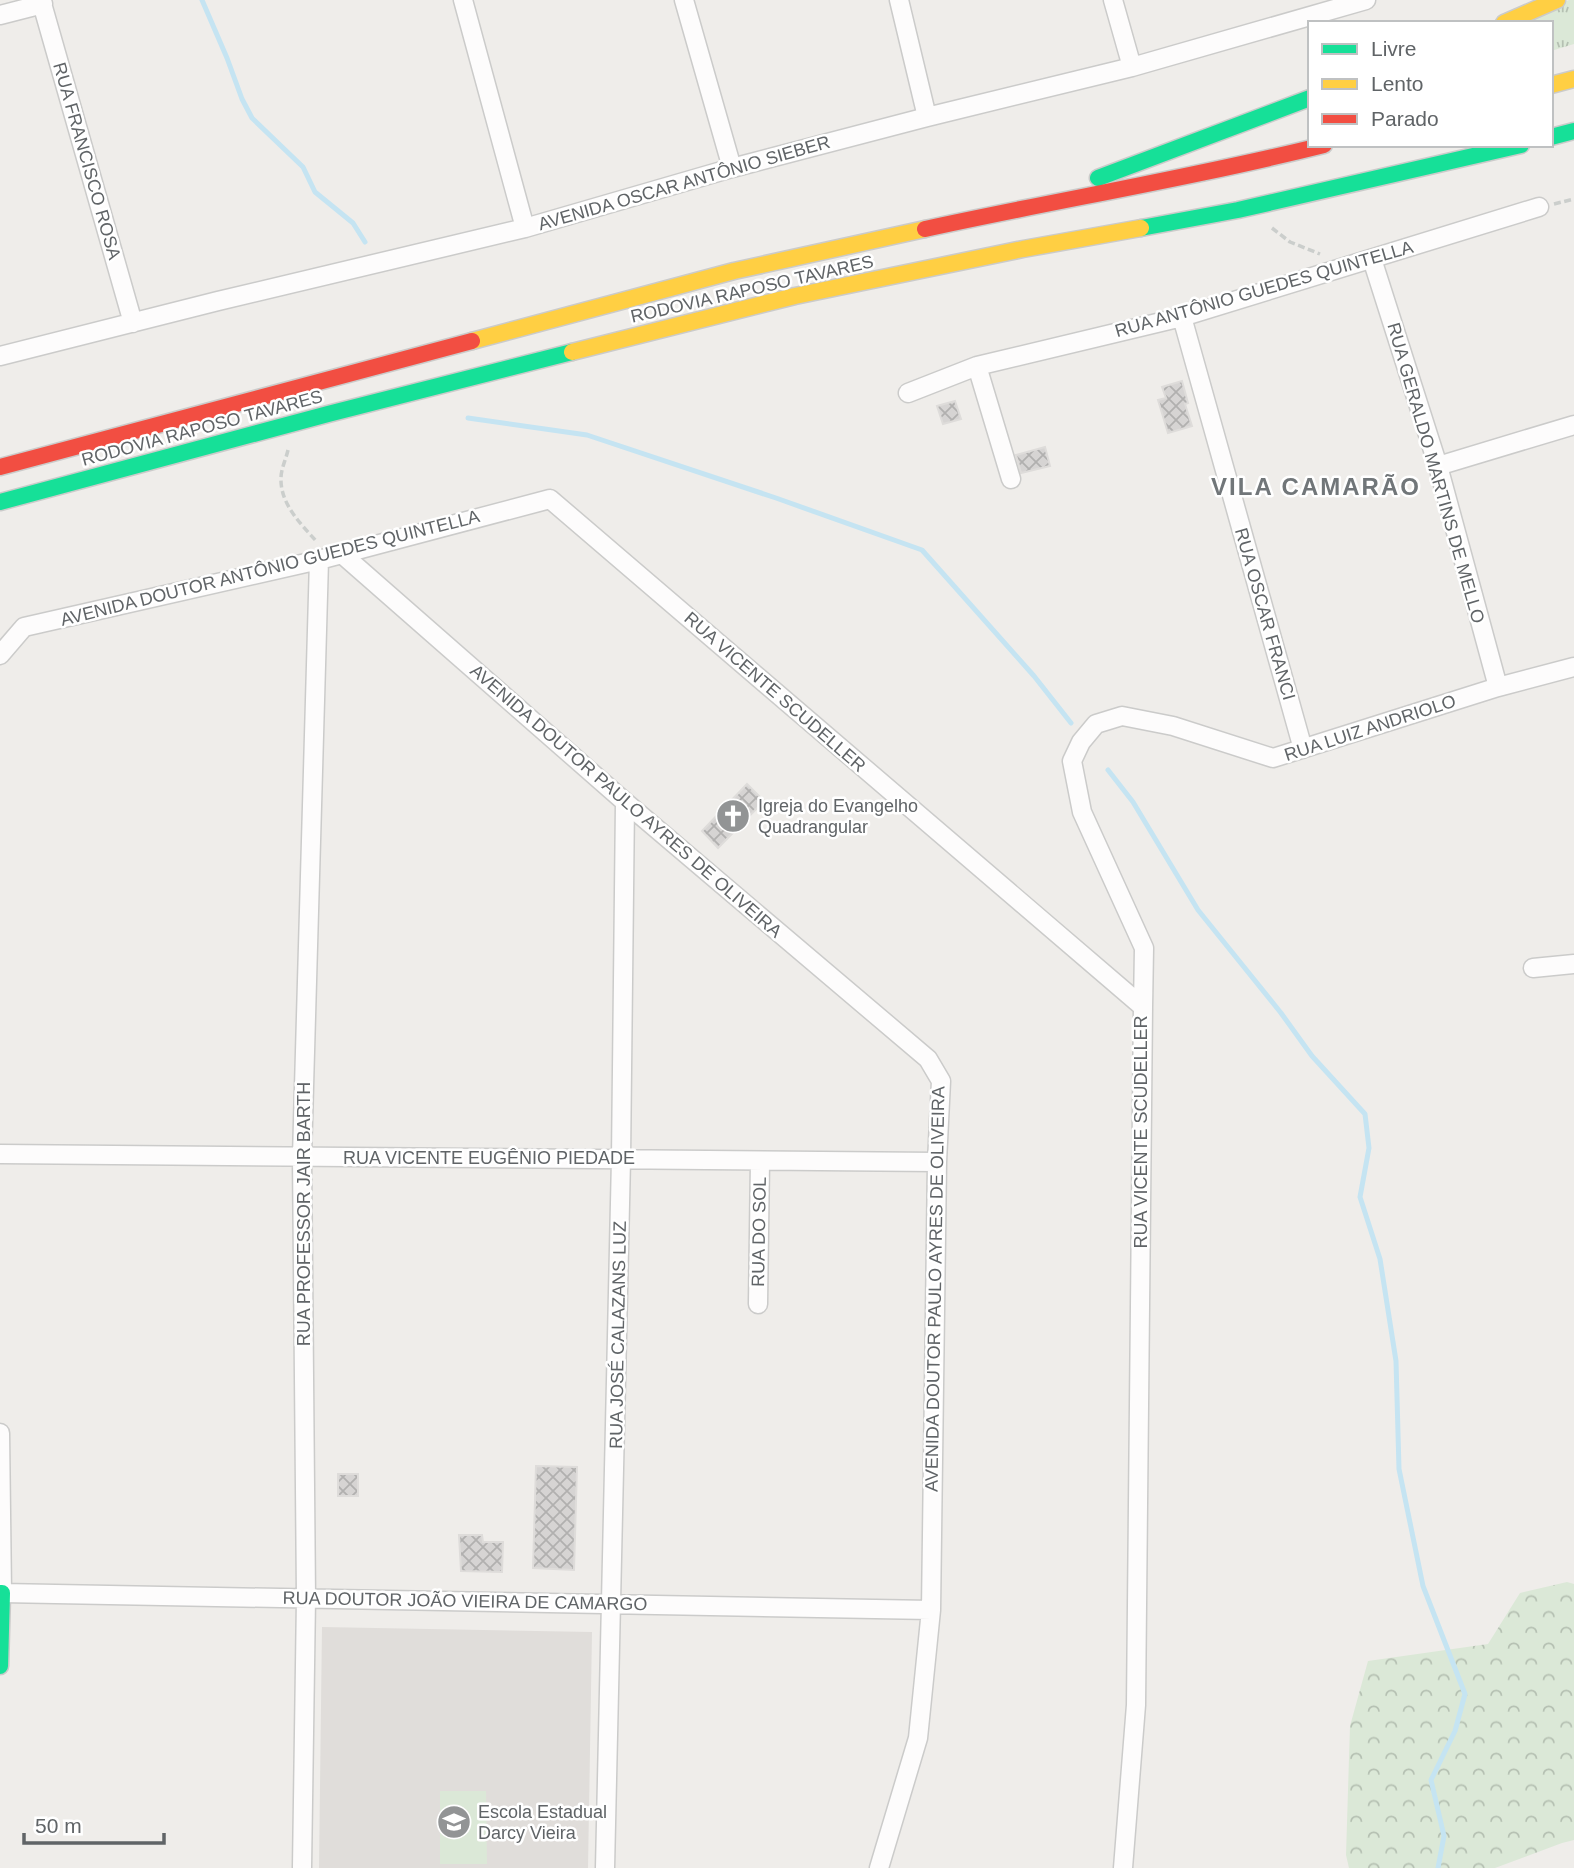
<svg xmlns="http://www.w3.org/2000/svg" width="1574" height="1868" font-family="Arial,sans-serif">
<defs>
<pattern id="grass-tufts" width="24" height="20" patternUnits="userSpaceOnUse" patternTransform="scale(1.75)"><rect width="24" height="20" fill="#dbe8d7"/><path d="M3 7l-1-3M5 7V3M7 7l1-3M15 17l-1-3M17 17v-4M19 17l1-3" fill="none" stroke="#b5c0b2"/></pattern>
<pattern id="forest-crowns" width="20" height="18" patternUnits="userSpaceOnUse" patternTransform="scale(1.75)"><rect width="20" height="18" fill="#dbe8d7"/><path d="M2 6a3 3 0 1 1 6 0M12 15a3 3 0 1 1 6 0" fill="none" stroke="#b5c0b2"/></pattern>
<pattern id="building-cross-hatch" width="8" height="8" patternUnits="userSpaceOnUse" patternTransform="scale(1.75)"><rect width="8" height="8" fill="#d6d4d3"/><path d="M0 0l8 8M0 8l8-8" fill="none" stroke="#b1b0af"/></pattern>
</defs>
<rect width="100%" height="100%" fill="#efedea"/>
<path fill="#e0ddda" d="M322 1627 592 1632 588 1868H319Z"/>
<path fill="url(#grass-tufts)" d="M1569 0H1574V44L1551 51V23H1518Z"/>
<path fill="url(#forest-crowns)" d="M1567 1582 1574 1584V1840L1562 1843 1495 1868H1349L1346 1855 1350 1726 1368 1661 1488 1644 1520 1593Z"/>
<path fill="#dbe8d7" d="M440 1791H486L487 1864H440Z"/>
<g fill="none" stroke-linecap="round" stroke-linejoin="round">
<path stroke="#c5e4f2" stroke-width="5" d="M202 0 227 58 242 99 252 118 303 167 315 192 353 223 365 242
M468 418 587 435 776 498 922 550 1034 676 1071 723
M1108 770 1133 802 1198 910 1281 1013 1312 1056 1365 1114 1369 1148 1360 1197 1380 1259 1396 1361 1399 1469 1423 1586 1465 1694 1455 1731 1431 1780 1444 1836 1438 1868"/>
</g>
<path fill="url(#building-cross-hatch)" stroke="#dedcda" stroke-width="2" d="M1182 381 1188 403 1185 404 1192 426 1168 433 1158 400 1166 398 1162 387Z
M955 401 961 419 943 424 937 406Z
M1045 447 1050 466 1021 473 1016 455Z
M747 784 764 801 718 848 702 831Z
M536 1466 577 1467 574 1570 533 1568Z
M338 1474H358V1496H338Z
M459 1535H482L483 1542H503L502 1572 461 1571Z"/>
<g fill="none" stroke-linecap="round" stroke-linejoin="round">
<g stroke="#cbcbca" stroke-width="21">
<path id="street" d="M41 0 133 323
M463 0 525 228
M684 0 732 168
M899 0 927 117
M1113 0 1132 67
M0 15 43 4
M1372 259 1438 466 1498 687
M1182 317 1303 749
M0 356 218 301 525 228 732 168 927 117 1132 67 1366 0
M977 366 1011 479
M908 393 977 366 1182 317 1539 207
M1438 466 1574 425
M342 554 625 802 928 1059 941 1081 937 1162 931 1610 918 1738 879 1868
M0 655 24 627 319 560 550 499 1143 1007 1136 1705 1123 1868
M1533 968 1574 964
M1143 1007 1144 948 1082 812 1072 761 1081 742 1096 724 1122 716 1173 726 1273 758 1498 687 1574 667
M0 1154 937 1162
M758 1304 760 1161
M0 1433 2 1593 931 1610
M302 1868 306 1598 302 1157 319 560
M605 1868 621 1159 625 802"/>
</g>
<g stroke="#cbcbca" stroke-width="19">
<path id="fast" d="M1551 137 1574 131
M1098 178 1310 98
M1141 228 1238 210 1521 145
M0 502 328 414 572 352
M0 1593H2L0 1666"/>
</g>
<g stroke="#cbcbca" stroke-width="19">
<path id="slow" d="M1504 23 1557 0
M1551 85 1574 79
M472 341 734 271 925 229
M572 352 795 296 1023 249 1141 228"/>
</g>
<g stroke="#cbcbca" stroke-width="19">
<path id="jam" d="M925 229C1057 200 1192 178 1324 145
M0 467 472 341"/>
</g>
<path stroke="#cbcecc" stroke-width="3.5" stroke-dasharray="7 3.5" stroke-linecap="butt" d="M1554 204 1574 199
M1272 228 1290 242 1320 254
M288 450C286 459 281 469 281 478 280 504 301 524 317 542"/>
<use href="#street" stroke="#fdfcfc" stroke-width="18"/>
<use href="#fast" stroke="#16e098" stroke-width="16"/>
<use href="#slow" stroke="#ffcf43" stroke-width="16"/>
<use href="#jam" stroke="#f24e42" stroke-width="16"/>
</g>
<defs>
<g id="church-disc" transform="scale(1.75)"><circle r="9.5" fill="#929495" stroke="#fff"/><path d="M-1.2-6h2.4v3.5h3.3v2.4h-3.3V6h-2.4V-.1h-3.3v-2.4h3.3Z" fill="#fff"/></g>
<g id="school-disc" transform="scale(1.75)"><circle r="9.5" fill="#929495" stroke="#fff"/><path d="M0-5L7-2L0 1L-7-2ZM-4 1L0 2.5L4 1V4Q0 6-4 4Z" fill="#fff"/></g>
</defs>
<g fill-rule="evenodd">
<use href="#church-disc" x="733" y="816"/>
<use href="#school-disc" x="454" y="1822"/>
</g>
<g text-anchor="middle" stroke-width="5" stroke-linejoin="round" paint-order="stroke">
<g font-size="18" fill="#606467" stroke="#fff">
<text transform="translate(87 161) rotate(74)" y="6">RUA FRANCISCO ROSA</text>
<text transform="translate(684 183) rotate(-16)" y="6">AVENIDA OSCAR ANTÔNIO SIEBER</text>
<text transform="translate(752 289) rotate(-13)" y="6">RODOVIA RAPOSO TAVARES</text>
<text transform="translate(1264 289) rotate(-16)" y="6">RUA ANTÔNIO GUEDES QUINTELLA</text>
<text transform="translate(202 428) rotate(-15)" y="6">RODOVIA RAPOSO TAVARES</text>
<text transform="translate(1436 473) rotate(74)" y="6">RUA GERALDO MARTINS DE MELLO</text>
<text transform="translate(270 568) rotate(-14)" y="6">AVENIDA DOUTOR ANTÔNIO GUEDES QUINTELLA</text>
<text transform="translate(1265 614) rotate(74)" y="6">RUA OSCAR FRANCI</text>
<text transform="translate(775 692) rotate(41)" y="6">RUA VICENTE SCUDELLER</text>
<text transform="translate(1370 728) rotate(-18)" y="6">RUA LUIZ ANDRIOLO</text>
<text transform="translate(626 801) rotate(41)" y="6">AVENIDA DOUTOR PAULO AYRES DE OLIVEIRA</text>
<text transform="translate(1141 1132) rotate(-90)" y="6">RUA VICENTE SCUDELLER</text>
<text x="489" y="1164">RUA VICENTE EUGÊNIO PIEDADE</text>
<text transform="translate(304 1214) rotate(-90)" y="6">RUA PROFESSOR JAIR BARTH</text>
<text transform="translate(759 1232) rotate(-89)" y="6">RUA DO SOL</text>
<text transform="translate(935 1289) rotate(-89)" y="6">AVENIDA DOUTOR PAULO AYRES DE OLIVEIRA</text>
<text transform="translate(618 1335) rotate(-89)" y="6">RUA JOSÉ CALAZANS LUZ</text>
<text transform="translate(465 1601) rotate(1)" y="6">RUA DOUTOR JOÃO VIEIRA DE CAMARGO</text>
</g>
<g font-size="18" fill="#606467" stroke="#fff" text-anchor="start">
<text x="758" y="812">Igreja do Evangelho<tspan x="758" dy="21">Quadrangular</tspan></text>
<text x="478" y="1818">Escola Estadual<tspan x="478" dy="21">Darcy Vieira</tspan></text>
</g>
<g font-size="24" font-weight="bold" letter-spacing="2" fill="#717679" stroke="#fff">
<text x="1316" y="495">VILA CAMARÃO</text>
</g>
</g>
<rect x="1308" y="21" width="245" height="126" fill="#ffffff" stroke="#bfc1c2" stroke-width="2"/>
<rect x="1322" y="44" width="35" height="10" fill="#16e098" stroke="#bfc1c2" stroke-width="2"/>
<text x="1371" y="56" font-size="21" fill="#606467">Livre</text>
<rect x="1322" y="79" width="35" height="10" fill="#ffcf43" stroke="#bfc1c2" stroke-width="2"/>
<text x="1371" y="91" font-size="21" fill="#606467">Lento</text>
<rect x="1322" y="114" width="35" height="10" fill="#f24e42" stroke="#bfc1c2" stroke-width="2"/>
<text x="1371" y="126" font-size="21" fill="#606467">Parado</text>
<path d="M24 1833v10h140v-10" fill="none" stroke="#606467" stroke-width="3.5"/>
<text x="35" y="1833" font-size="21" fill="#606467" stroke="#ffffff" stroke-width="5" paint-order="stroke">50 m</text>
</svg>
